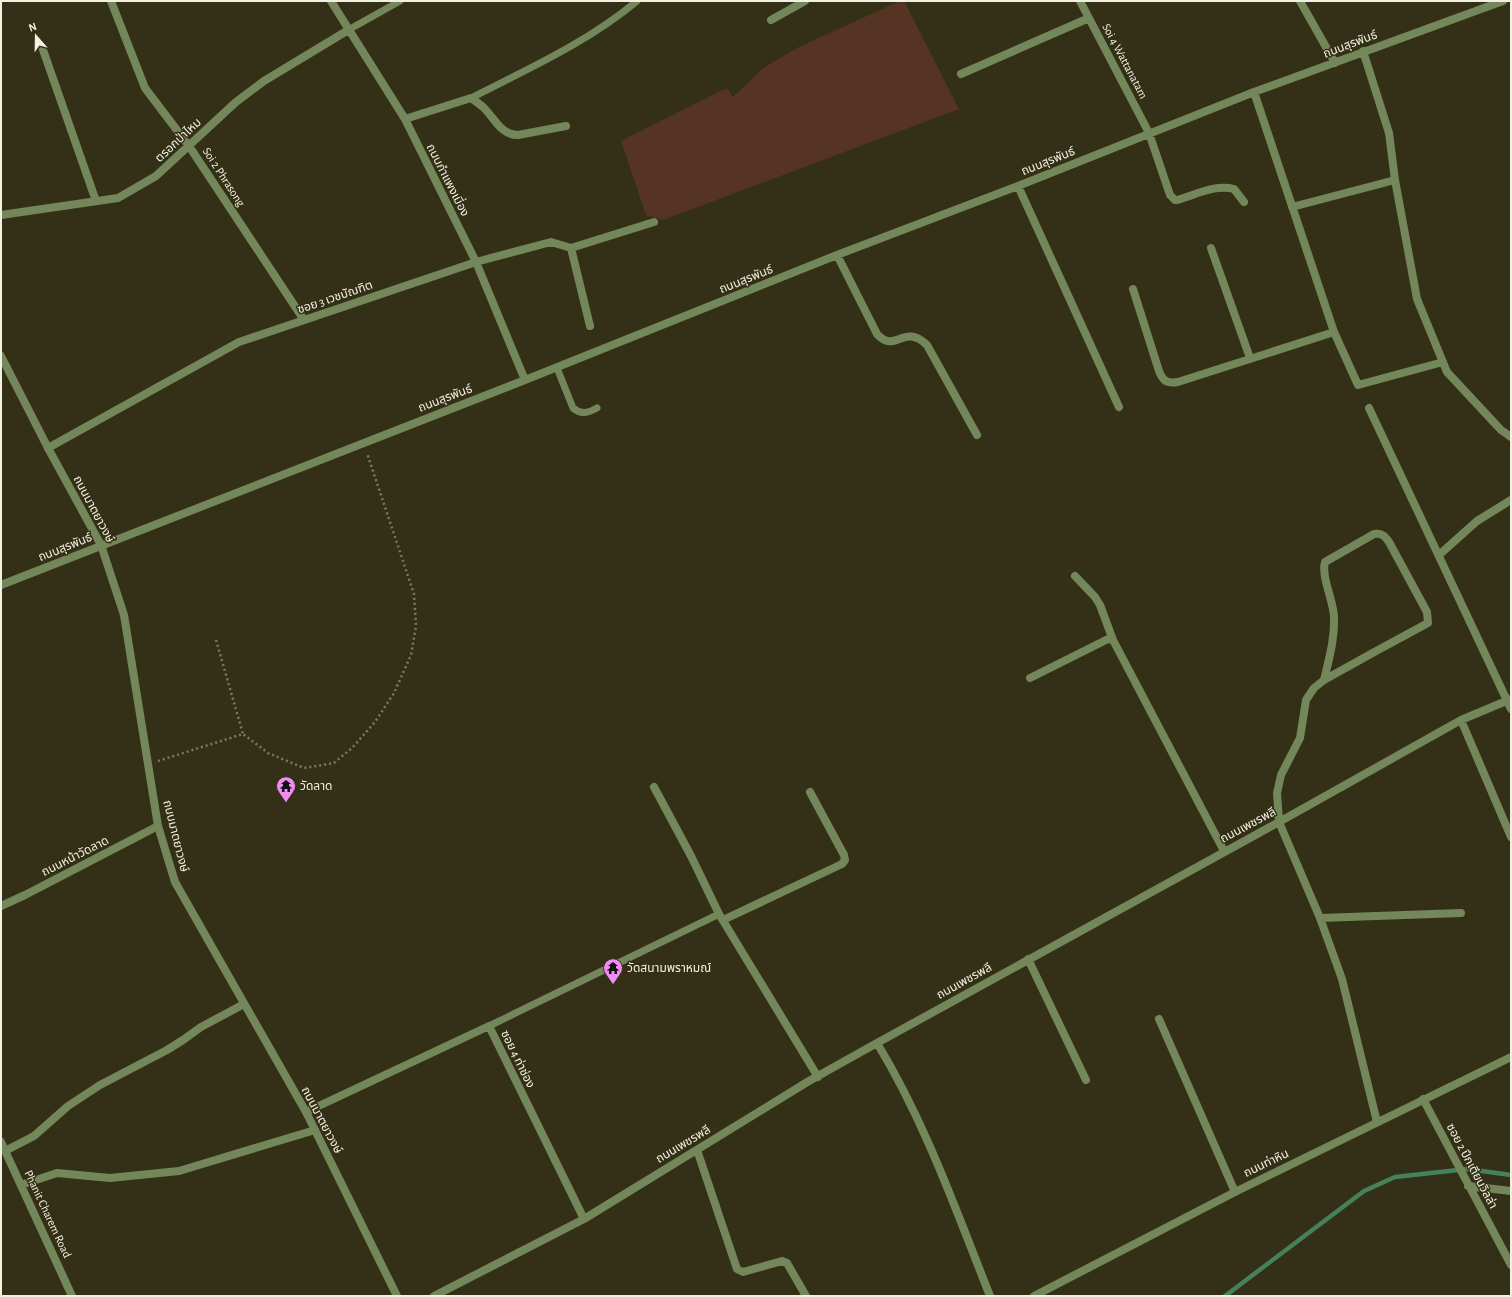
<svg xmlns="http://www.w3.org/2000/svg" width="1512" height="1297" font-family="'Alegreya Sans','Noto Sans Thai',sans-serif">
<rect width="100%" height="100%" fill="#343017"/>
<path fill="#553424" d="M900 1H904L959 109 663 220 646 215 621 141 727 88 733 97 763 68 799 47Z"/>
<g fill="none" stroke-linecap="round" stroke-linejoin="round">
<path stroke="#45815a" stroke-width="4.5" d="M1225 1296 1364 1191 1395 1177 1467 1169 1511 1175"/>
<path stroke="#7c7964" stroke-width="2.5" stroke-dasharray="2 3" stroke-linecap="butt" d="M216 640 243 734
M158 761 243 734 268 753 304 768 334 763 352 748 375 722 394 693 411 655 416 626 414 594 367 453"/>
<path stroke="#74875b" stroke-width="7" d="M350 29 400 1
M471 98C528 69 588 42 637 1
M557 368 573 408C581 415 588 413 597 408
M489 1026 719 914"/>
<path stroke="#74875b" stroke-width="8" d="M111 1 145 88 189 146 304 320
M331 1 405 119 476 262 525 380
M1080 1 1149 133 1170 195 1175 200H1177C1195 195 1215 184 1234 189L1244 202
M1300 1 1335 63
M771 20 805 1
M42 47 96 201
M1363 51 1389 133 1395 180 1417 299 1447 372 1501 430 1511 437
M961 74 1089 18
M1254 92 1334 332 1358 385 1443 362
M405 119 471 98C475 101 480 104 484 108 495 119 501 135 518 135L566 126
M1018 186 1119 407
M1292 207 1395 180
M1 215 118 198 156 176 236 102 264 81 350 29
M571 248 654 222
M1211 248 1250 358
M837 255 877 334C896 355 903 322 927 345L977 435
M1133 289 1159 371C1163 381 1167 384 1178 382L1334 332
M1369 408 1511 709
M48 448 239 342 476 262 551 242 571 248 590 326
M1439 555 1477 521 1511 500
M1075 576 1095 597 1100 605 1113 640
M1 585 525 380 837 255 1018 186 1254 92 1503 1
M1030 678 1108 639 1113 640 1224 851
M1324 680C1329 659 1335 638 1334 616 1333 600 1321 576 1325 562L1374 534C1382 533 1385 536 1389 542L1427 612 1428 623 1378 650 1324 680 1314 688 1306 700 1300 738 1281 775 1277 793 1279 822 1320 918 1342 979 1377 1122
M1461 720 1511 837
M654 787 691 856 719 914 818 1077
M1 906 25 895 158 826
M1320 918 1461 913
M723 920 842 864 845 860 844 855 810 792
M1028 959 1086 1080
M1159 1019 1235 1192
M877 1043C925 1122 956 1210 990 1296
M1423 1099 1511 1265
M306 1112 489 1026 584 1219
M1 1142 72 1296
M697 1150 737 1269 743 1272 782 1261 787 1263 806 1296
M5 1151 34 1136 68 1106 100 1085 167 1050 183 1040 201 1027 244 1004
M21 1185 57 1173 110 1178 179 1171 315 1130
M1468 1186 1511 1191
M434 1296 584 1219 809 1081 877 1043 1279 822 1461 720 1511 699"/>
<path stroke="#74875b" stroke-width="8" d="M1 356 48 448 101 545 124 615 158 826 175 882 306 1112 397 1296
M1034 1296 1235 1192 1511 1057"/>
</g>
<defs>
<g id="temple-pin" transform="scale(1)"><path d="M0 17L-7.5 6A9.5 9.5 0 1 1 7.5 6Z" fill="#f28af3" stroke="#343017"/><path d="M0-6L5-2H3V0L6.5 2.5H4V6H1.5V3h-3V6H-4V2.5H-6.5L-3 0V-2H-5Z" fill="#111"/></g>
</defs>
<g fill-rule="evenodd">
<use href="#temple-pin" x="286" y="786"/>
<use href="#temple-pin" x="613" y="968"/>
</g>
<g text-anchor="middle" stroke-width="3" stroke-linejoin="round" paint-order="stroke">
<g font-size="12" fill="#f2f0e1" stroke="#343017">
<text transform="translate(1350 44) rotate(-21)" y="4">ถนนสุรพันธ์</text>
<text transform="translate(1125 61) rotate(62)" y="4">Soi 4 Wattanatam</text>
<text transform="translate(178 140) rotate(-43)" y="4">ตรอกป่าไหม</text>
<text transform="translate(1048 161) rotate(-22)" y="4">ถนนสุรพันธ์</text>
<text transform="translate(224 177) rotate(57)" y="4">Soi 2 Phrasong</text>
<text transform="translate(448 180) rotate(63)" y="4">ถนนกำแพงเมี่อง</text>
<text transform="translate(746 279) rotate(-22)" y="4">ถนนสุรพันธ์</text>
<text transform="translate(335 297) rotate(-19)" y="4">ซอย 3 เวชบัณฑิต</text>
<text transform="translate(445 398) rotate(-21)" y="4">ถนนสุรพันธ์</text>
<text transform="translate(94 509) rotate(62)" y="4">ถนนมาตยาวงษ์</text>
<text transform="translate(65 547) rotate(-22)" y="4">ถนนสุรพันธ์</text>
<text transform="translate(1248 825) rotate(-28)" y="4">ถนนเพชรพลี</text>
<text transform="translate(176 836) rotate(76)" y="4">ถนนมาตยาวงษ์</text>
<text transform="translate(75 856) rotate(-27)" y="4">ถนนหน้าวัดลาด</text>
<text transform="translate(964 981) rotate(-29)" y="4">ถนนเพชรพลี</text>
<text transform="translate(518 1059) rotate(64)" y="4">ซอย 4 ท่าช่อง</text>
<text transform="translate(322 1120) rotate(62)" y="4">ถนนมาตยาวงษ์</text>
<text transform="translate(683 1144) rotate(-31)" y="4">ถนนเพชรพลี</text>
<text transform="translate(1266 1163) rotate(-26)" y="4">ถนนท่าหิน</text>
<text transform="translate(1472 1166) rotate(62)" y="4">ซอย 2 ปึกเตียนวิลล่า</text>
<text transform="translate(48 1214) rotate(65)" y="4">Phanit Charem Road</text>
</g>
<g font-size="12" fill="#f2f0e1" stroke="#343017" text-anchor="start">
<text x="300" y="790">วัดลาด</text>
<text x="627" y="972">วัดสนามพราหมณ์</text>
</g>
</g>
<rect width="1512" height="1297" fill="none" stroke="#f2f0e1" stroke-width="4"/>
<g transform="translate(36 36) rotate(340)" stroke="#343017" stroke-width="3" paint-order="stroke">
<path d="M0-3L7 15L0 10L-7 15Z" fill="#f2f0e1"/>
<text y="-6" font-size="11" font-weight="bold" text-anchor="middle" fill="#f2f0e1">N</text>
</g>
</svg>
